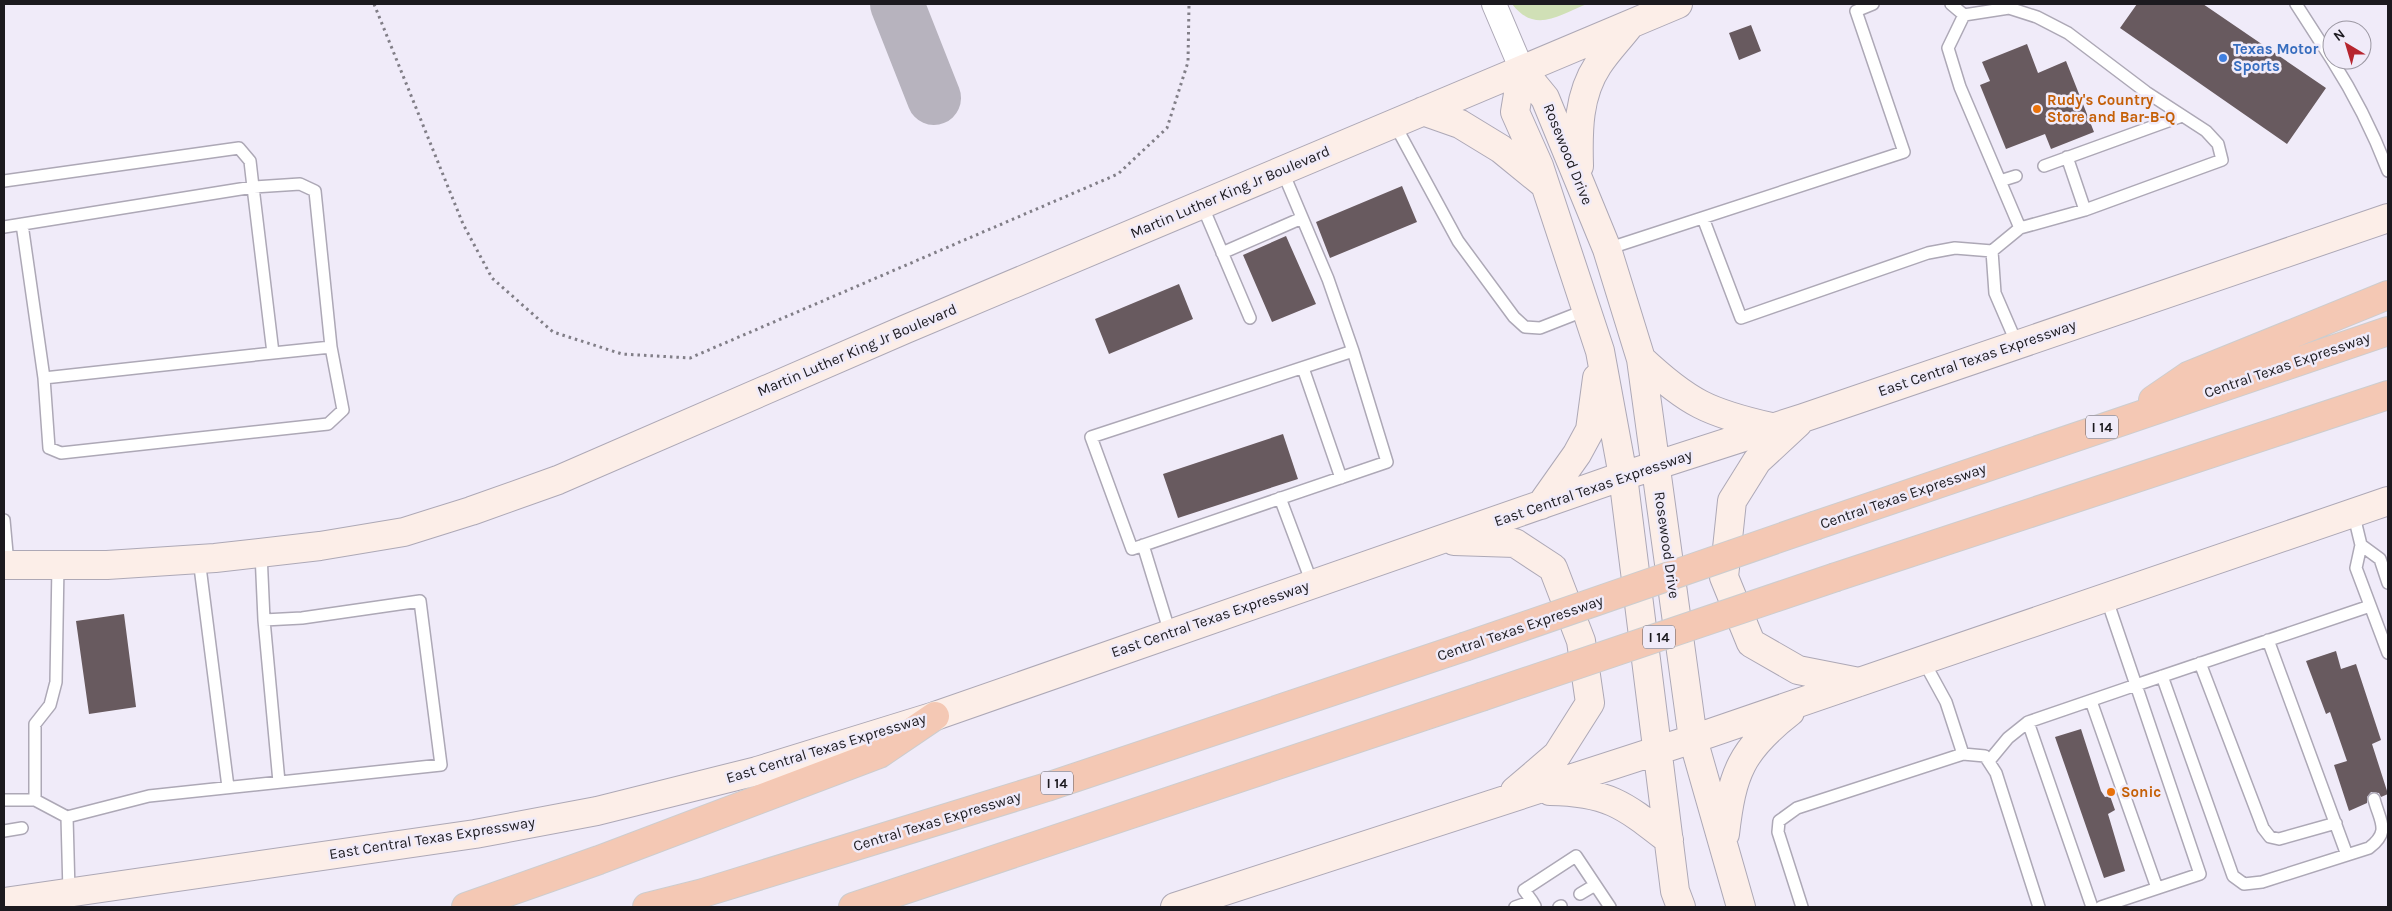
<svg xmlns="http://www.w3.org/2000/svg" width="2392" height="911" font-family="Karla,sans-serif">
<rect width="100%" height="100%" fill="#f0ebf9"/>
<path fill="#d0e0b6" d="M1512 4H1587C1559 15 1535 34 1512 4Z"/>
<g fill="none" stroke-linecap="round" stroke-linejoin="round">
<path stroke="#b7b3be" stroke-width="54" d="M897 4 934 98"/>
</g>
<path fill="#685a5f" d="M2137 4H2203L2326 88 2287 144 2120 28Z
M1751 25 1761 51 1739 60 1729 33Z
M2027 44 2038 73 2066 61 2094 132 2051 149 2045 134 2006 149 1980 85 1990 81 1982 62Z
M1402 186 1417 222 1330 258 1316 222Z
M1286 236 1316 304 1272 322 1243 255Z
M1179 284 1193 319 1109 354 1095 319Z
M1283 434 1298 479 1178 518 1163 474Z
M124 614 136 707 89 714 76 621Z
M2336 651 2341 669 2356 664 2381 740 2372 744 2388 794 2381 797 2379 793 2371 792 2367 797V803L2349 811 2334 765 2347 761 2330 712 2326 714 2306 661Z
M2081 729 2101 791 2105 797 2110 796 2115 810 2108 814 2125 871 2104 878 2055 737Z"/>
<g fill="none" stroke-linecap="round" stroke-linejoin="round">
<g stroke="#ada8b6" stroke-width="14">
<path id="service" d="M1951 4 1964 15 1948 48 1960 87 2020 228 1992 251 1995 293 2017 344
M2296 4 2332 60
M1964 15 2009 8 2037 17 2068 33 2146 92 2206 131 2218 144 2222 160 2085 210 2020 228
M2332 60C2355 96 2373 132 2388 171
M1394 123 1458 241 1514 317 1525 327 1540 328 1586 310
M2067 157 2085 210
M2044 166 2182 116
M1282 170 1328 279 1353 351 1387 462 1132 549 1091 437 1353 351
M4 181 239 148 250 161 253 187 273 353 44 378 49 448 61 453 328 424 343 410 331 347 315 191 300 184 253 187 4 227
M2000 181 2016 176
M1202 205 1250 318
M1703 218 1741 318 1928 253 1955 248 1992 251
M22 224 44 378
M1607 249 1904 152 1856 11 1873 4
M1222 253 1302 218
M273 353 331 347
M1303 368 1341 478
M1280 498 1312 583
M2353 512 2361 545 2356 568 2388 653
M4 520 8 564
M1143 545 1170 633
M2361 545 2380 559 2388 583
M261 553 264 620
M199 559 228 787
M2268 640 2347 855
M1923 660 1946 702 1963 754
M2200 663 2263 828 2270 837 2279 839 2336 823
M2162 676 2233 876 2244 884 2262 882 2369 848C2391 831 2380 822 2374 799
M2091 701 2157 888
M2028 722 2092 907
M1989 761 2008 738 2028 722 2136 685 2106 597
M4 800H35L67 817 69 892
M35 800V724L50 705 56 682 58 565
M67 817 149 796 441 765 420 601 302 618 264 620 279 782
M4 831 22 828
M1580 894 1595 885
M1532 901 1524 890 1576 856 1610 907
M1515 907 1532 901 1535 906
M1559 907 1561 906
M1802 907 1778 832 1779 821 1797 808 1963 754 1985 756 1996 773 2039 907
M2101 907 2200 874 2136 685 2370 606"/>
</g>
<g stroke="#ada8b6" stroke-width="26">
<path id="minor" d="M1494 4 1522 70"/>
</g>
<g stroke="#ada8b6" stroke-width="30">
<path id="secondary" d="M1522 70 1545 98 1607 249 1641 359 1693 739 1741 907
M1522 70 1515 112 1539 166 1600 351 1623 476 1675 891 1681 907
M1423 111 1460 124 1501 149 1544 184
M1579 166C1578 131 1578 95 1598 65 1607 51 1619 39 1629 26
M1641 359C1688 403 1709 413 1771 427
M1798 423 1757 461 1732 501 1724 577 1751 643 1798 670 1859 682
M1541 505 1577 454 1590 430 1597 378
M1454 541 1515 543 1553 568 1581 641 1590 703 1557 755 1515 791
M4 565H107L215 558 320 546 404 532 471 511 558 480 906 329 1678 4
M1550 791C1609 792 1624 805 1669 840
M1725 834C1732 773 1741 750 1790 712
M4 902 475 834 597 811 757 771 935 716 1623 476 1803 418 2388 218
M1175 907 1693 739 2388 501"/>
</g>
<g stroke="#cdcdce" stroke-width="30">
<path id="motorway" d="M2153 400 2188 376 2388 295
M1817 525 2388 331
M1836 577 2388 395
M466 907 599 860 879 754 935 716
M647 907 703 893 1047 787 1464 647
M853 907 1481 697"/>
</g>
<path stroke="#817e87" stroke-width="3" stroke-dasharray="2.5 4" stroke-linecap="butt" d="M374 4 463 224 492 278 553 332 622 354 690 358 1118 174 1167 128 1188 62 1189 4"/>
<use href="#service" stroke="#fff" stroke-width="11"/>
<use href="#minor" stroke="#fff" stroke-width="24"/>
<use href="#secondary" stroke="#fceee8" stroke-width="28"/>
<use href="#motorway" stroke="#f4c8b4" stroke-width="28"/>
<g stroke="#cdcdce" stroke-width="30" stroke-linecap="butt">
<path id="motorway-bridge" d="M1464 647 1817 525
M1481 697 1836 577"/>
</g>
<use href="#motorway-bridge" stroke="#f4c8b4" stroke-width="28"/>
</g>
<circle fill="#3f7fe0" stroke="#f0ebf9" stroke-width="2" cx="2223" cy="58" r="5"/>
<g fill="#e8710a" stroke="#f0ebf9" stroke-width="2">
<circle cx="2037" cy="109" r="5"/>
<circle cx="2111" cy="792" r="5"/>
</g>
<g text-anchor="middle" stroke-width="5" stroke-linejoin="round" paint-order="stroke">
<g fill="#f0ebf9" stroke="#5c5960" stroke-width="1">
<rect x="2086" y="415.5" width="32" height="23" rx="4"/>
<rect x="1643" y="625.5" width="32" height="23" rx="4"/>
<rect x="1041" y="771.5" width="32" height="23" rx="4"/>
</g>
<g font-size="14" font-weight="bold" fill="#1c1a1f">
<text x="2102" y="432">I 14</text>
<text x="1659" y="642">I 14</text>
<text x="1057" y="788">I 14</text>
</g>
<g font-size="15" font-weight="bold" fill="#366cbe" stroke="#f0ebf9" text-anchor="start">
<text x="2233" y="54">Texas Motor<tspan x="2233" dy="17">Sports</tspan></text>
</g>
<g font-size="15" font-weight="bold" fill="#c56008" stroke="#f0ebf9" text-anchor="start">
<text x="2047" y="105">Rudy's Country<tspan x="2047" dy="17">Store and Bar-B-Q</tspan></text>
<text x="2121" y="797">Sonic</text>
</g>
<g font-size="15" fill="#1c1a1f" stroke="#f0ebf9">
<text transform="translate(1568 154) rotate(68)" y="5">Rosewood Drive</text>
<text transform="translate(1230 192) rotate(-23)" y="5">Martin Luther King Jr Boulevard</text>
<text transform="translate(857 350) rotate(-23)" y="5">Martin Luther King Jr Boulevard</text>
<text transform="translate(1977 358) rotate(-19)" y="5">East Central Texas Expressway</text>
<text transform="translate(2287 365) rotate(-19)" y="5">Central Texas Expressway</text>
<text transform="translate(1593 488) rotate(-19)" y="5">East Central Texas Expressway</text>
<text transform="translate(1903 496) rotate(-19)" y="5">Central Texas Expressway</text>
<text transform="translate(1667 545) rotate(82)" y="5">Rosewood Drive</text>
<text transform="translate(1210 619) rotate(-19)" y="5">East Central Texas Expressway</text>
<text transform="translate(1520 628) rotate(-19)" y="5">Central Texas Expressway</text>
<text transform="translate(826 748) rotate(-17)" y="5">East Central Texas Expressway</text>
<text transform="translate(937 821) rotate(-17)" y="5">Central Texas Expressway</text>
<text transform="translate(432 838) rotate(-9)" y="5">East Central Texas Expressway</text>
</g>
</g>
<rect width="2392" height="911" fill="none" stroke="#1c1a1f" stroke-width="10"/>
<g transform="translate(2347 45) rotate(322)"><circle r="24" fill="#f0ebf9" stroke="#9b97a2"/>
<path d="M0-4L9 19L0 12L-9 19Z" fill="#b6252e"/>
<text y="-8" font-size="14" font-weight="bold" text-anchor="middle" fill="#1c1a1f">N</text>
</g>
</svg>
